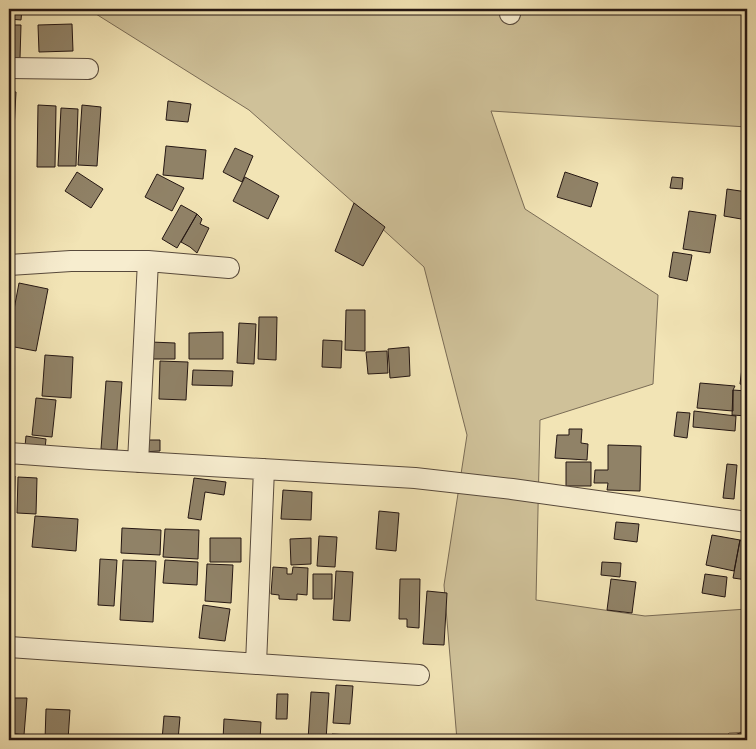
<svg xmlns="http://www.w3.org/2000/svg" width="756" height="749" font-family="'Gentium Book Plus',serif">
<rect width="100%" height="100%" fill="#f2e4b5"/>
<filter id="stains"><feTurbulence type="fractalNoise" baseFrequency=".004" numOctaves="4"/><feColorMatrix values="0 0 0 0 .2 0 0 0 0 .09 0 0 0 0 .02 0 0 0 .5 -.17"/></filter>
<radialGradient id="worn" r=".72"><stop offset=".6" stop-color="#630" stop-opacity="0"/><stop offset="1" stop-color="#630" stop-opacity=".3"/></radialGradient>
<path fill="#cfc199" stroke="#7a6c56" d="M88 9H747V127L491 111 525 209 658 295 653 384 540 420 536 600 645 616 747 609V732L729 733 722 740H457L444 585 467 435 424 267 354 203 249 110Z"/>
<path fill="#908267" stroke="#251713" d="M9 9H22L21 20 9 19Z
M72 24 73 51 39 52 38 25Z
M9 25H21L20 58 9 57Z
M9 91 16 92 14 129H9Z
M168 101 191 104 188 122 166 120Z
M38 105 56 106 55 167H37Z
M82 105 101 107 97 166 78 165Z
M61 108 78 109 76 166H58Z
M166 146 206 150 203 179 163 175Z
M235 148 253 156 242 182 223 172Z
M77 172 103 189 91 208 65 191Z
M565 172 598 183 591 207 557 197Z
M9 173H13L11 210H9Z
M157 174 184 188 172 211 145 197Z
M245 177 279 196 268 219 233 201Z
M672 177 683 178 682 189 670 188Z
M727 189 747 192V220L724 216Z
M354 203 385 227 363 266 335 251Z
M181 205 197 214 177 248 162 239Z
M689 211 716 215 710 253 683 249Z
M197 214 202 219 200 224 209 228 197 253 190 247 181 242Z
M673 252 692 255 687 281 669 277Z
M19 283 48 289 36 351 9 346V336Z
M346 310H365V351L345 350Z
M259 317H277L276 360 258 359Z
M239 323 256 324 254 364 237 363Z
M223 332V359H189V333Z
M744 337 747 338V357H743Z
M323 340 342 341 341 368 322 367Z
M151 342 175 343V359H150Z
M409 347 410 376 390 378 388 349Z
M387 351 388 373 368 374 366 352Z
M45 355 73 357 71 398 42 396Z
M743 360 747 361V386L740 384Z
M160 361 188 362 186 400 159 399Z
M193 370 233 371 232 386 192 385Z
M106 381 122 382 117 450 101 449Z
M700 383 735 386 733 390V411L697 408Z
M733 390 747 391V416L732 415Z
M36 398 56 400 52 437 32 435Z
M694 411 736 416 735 431 693 427Z
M677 412 690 413 687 438 674 436Z
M569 429H582L581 443 588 444 587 460 555 458 557 435H569Z
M26 436 46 439 45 449 25 446Z
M140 440H160V451L141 452Z
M608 445 641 446 640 491 607 490 608 483H594L595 470H608Z
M566 462H591V486H566Z
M727 464 737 465 734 499 723 498Z
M9 476H15L14 514H9Z
M18 477 37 478 36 514 17 513Z
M194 478 226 482 224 495 205 492 201 520 188 518Z
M283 490 312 492 311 520 281 519Z
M379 511 399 513 396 551 376 549Z
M35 516 78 519 76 551 32 547Z
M616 522 639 524 637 542 614 539Z
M122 528 161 530 160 555 121 553Z
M165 529 199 530 198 559 163 557Z
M712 535 740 540 734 571 706 565Z
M319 536 337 537 335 567 317 566Z
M210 538H241V562H210Z
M311 538V564L291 565 290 539Z
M740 540 747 541V580L733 578Z
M100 559 117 560 114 606 98 605Z
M123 560 156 561 153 622 120 620Z
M165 560 198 562 197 585 163 583Z
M602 562 621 563 620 577 601 575Z
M207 564 233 565 231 603 205 601Z
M273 567 287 568V574H292L293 567 308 568 307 595 297 594V600L279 599V595L271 594Z
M336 571 353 572 350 621 333 620Z
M313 574H332V599H313Z
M705 574 727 577 725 597 702 593Z
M400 579H420L419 628 407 627V619H399Z
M611 579 636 582 632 613 607 610Z
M427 591 447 593 444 645 423 644Z
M203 605 230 609 225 641 199 638Z
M336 685 353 686 350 724 333 723Z
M311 692 329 693 326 740H308Z
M277 694H288L287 719H276Z
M9 698H27L24 735 9 733Z
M46 709 70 710 68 740H45Z
M164 716 180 717 178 740H162Z
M224 719 261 722 260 740H223Z
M747 730V740H737L735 735Z
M332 734 350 735V740H331Z
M267 735 300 737V740H267Z"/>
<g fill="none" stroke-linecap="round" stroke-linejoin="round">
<g stroke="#584a3c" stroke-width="22">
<path id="minor" d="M510 14 511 9
M9 68 88 69
M9 265 71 261H148L229 268
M9 453 90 459 415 478 512 489 747 522
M138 462 148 261
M9 647 419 675
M256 664 264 469"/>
</g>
<use href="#minor" stroke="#f7edcf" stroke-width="20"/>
</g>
<rect width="756" height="749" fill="none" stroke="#f2e4b5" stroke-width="30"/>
<rect x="10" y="10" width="736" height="729" fill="none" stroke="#251713" stroke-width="2.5"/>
<rect x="15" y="15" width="726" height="719" fill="none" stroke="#251713"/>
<rect width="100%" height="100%" filter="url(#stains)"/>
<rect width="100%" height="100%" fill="url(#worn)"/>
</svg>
